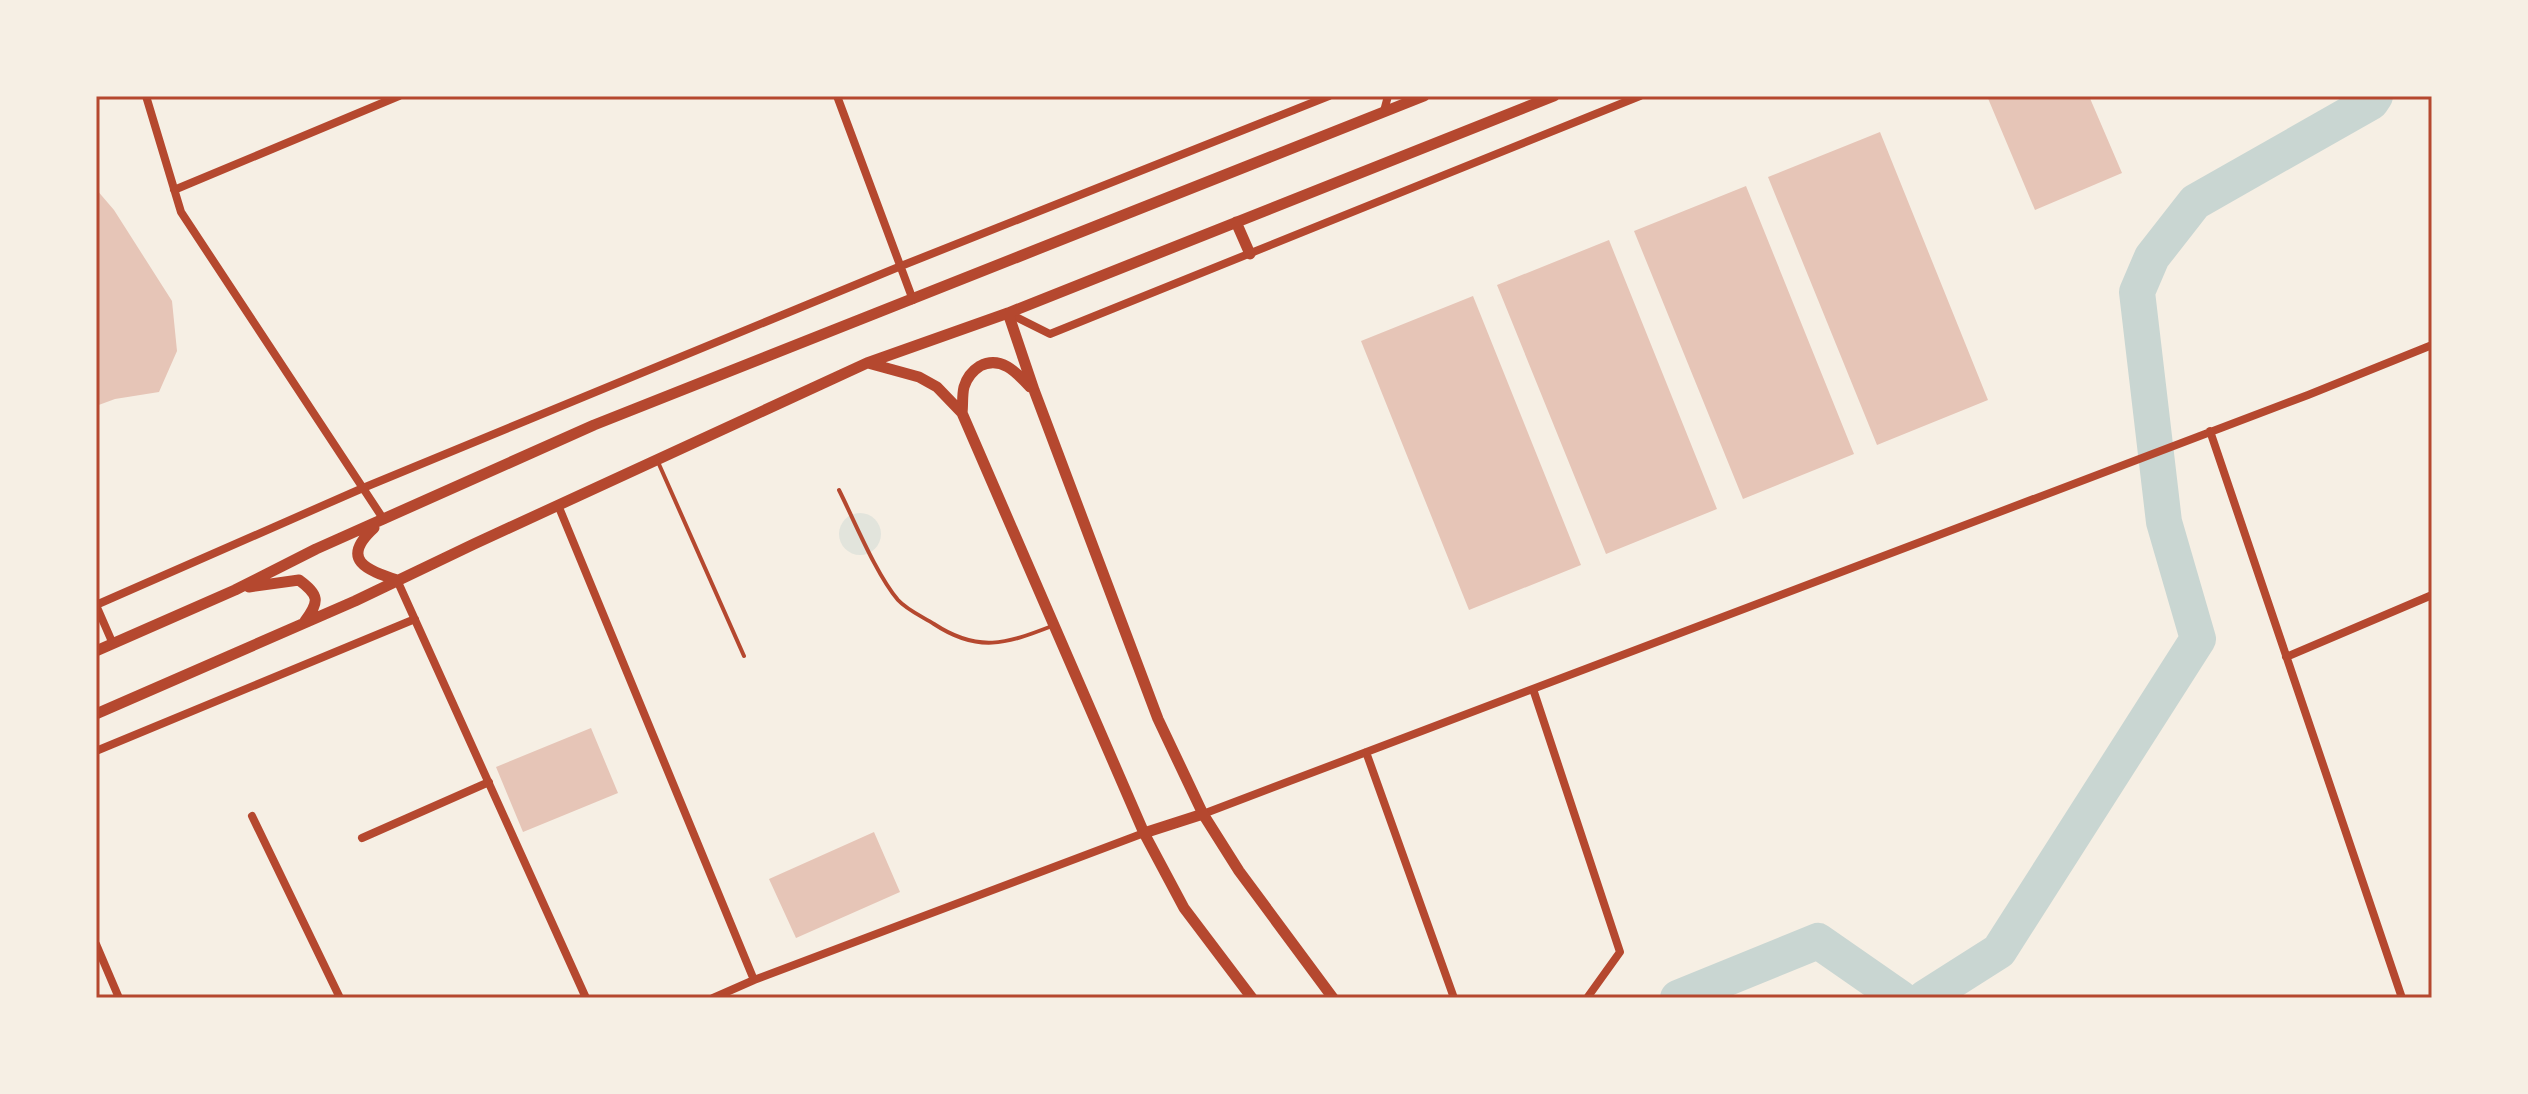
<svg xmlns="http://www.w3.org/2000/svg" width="2528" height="1094" font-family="'Golos Text',sans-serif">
<rect width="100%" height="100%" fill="#f6efe4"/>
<path fill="#e2e4dc" d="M839 534a21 21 0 1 1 42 0a21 21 0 1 1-42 0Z"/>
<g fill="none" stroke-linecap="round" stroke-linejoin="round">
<path stroke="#c9d6d2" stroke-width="36" d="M1678 998 1818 941 1900 998
M1925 998 1999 951 2198 639 2164 522 2137 292 2152 257 2195 202 2371 102 2375 96"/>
</g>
<path fill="#e6c5b7" d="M1987 96H2089L2122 173 2035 210Z
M1880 132 1988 400 1877 445 1768 177Z
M1746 186 1854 454 1743 499 1634 231Z
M96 189 114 210 172 301 177 351 159 392 115 399 96 406Z
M1609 240 1717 509 1606 554 1497 285Z
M1473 296 1581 565 1469 610 1361 341Z
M591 728 618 793 523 832 496 767Z
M874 832 900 892 796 938 769 879Z"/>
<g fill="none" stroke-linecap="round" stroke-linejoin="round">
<path stroke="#b5482f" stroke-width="4" d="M658 462 744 656
M839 490C855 522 876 574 898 600 907 610 923 617 934 624 978 653 1006 644 1052 626"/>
<path stroke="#b5482f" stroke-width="8" d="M146 96 181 212 384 520
M837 96 913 300
M1384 111 1388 96
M174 190 399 96
M1008 313 1050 334 1640 96
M2210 431 2402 998
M558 505 754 980
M397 580 586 998
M96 605 363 488 901 266 1329 96
M96 605 113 644
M2286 657 2432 595
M1533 689 1620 952 1587 998
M96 751 415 619
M1366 752 1454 998
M1203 814 2308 395 2432 345
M252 816 340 998
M362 838 489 782
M96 944 119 998
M713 998 754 980 1144 833"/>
<path stroke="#b5482f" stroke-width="11" d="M1236 222 1250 254
M1008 313 1034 390 1158 719 1203 814 1239 871 1333 998
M868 363 919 377 937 387 962 413 1144 833 1184 908 1252 998
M962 413C963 405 962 395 964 387 967 377 972 371 980 366 1001 355 1017 373 1030 387
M374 528C339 560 367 570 397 580
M249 587 299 580C319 595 320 601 305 621
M96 651 235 590 316 549 594 425 1424 96
M96 714 355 601 474 544 867 363 1008 313 1554 96
M1144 833 1203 814"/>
</g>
<rect width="2528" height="1094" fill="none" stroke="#f6efe4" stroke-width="196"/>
<rect x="98" y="98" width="2332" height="898" fill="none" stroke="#b5482f" stroke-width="3"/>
</svg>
